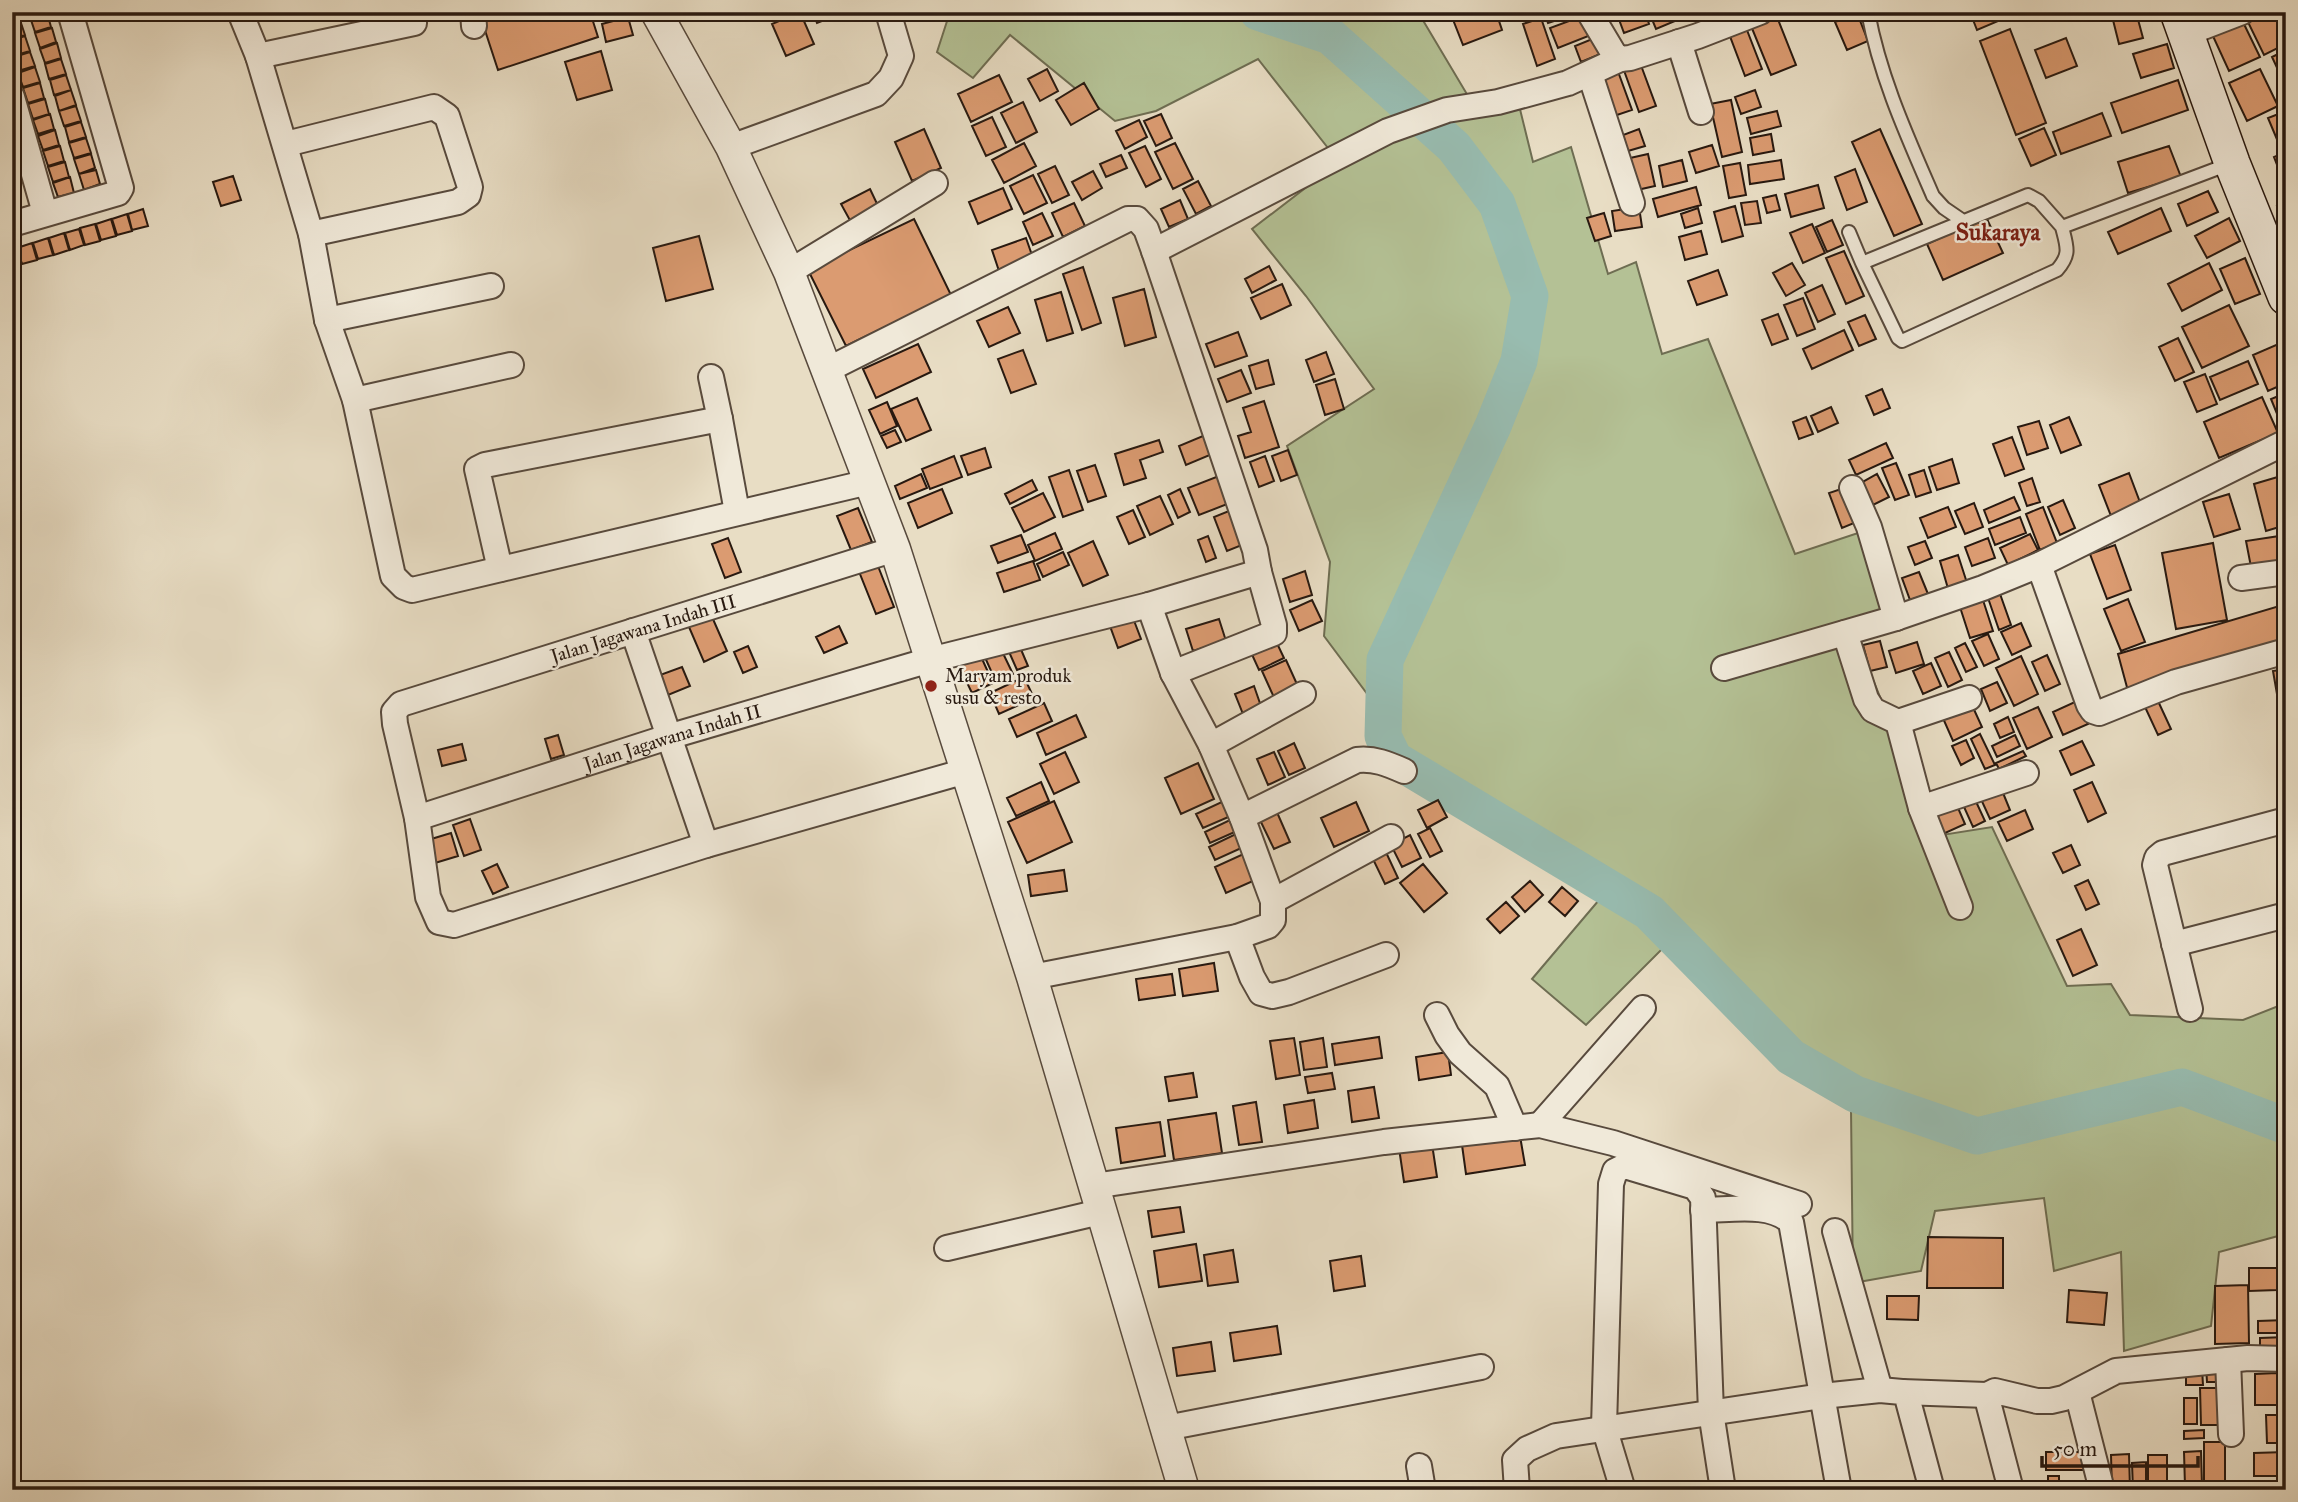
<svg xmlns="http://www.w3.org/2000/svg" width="2298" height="1502" font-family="'IM FELL Great Primer',serif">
<rect width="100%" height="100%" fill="#e8ddc4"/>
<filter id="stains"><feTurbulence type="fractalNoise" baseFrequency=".00286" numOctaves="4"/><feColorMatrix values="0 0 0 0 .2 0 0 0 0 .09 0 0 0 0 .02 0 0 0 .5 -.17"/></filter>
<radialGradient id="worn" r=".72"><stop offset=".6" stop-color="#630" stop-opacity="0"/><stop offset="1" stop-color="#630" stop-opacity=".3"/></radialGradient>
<path fill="#b4c195" stroke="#6e6d52" stroke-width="2" d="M950 12H1418L1471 101 1516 93 1533 162 1571 147 1608 274 1636 262 1662 354 1708 339 1795 554 1867 530 1893 609 1851 625 1936 836 1992 827 2067 986 2111 984 2130 1015 2243 1020 2286 1003V1241L2282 1235 2219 1252 2211 1326 2124 1351 2121 1252 2054 1271 2044 1198 1935 1211 1921 1271 1853 1283 1851 1109 1722 993 1681 930 1586 1025 1532 979 1616 880 1517 828 1444 797 1324 636 1330 562 1287 446 1374 389 1306 296 1252 229 1339 162 1258 59 1156 111 1115 121 1010 35 973 78 937 52Z"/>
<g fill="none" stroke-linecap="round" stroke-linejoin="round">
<path stroke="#98bcb0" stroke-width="37" d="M1258 12 1330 36 1454 147 1497 204 1530 296 1519 361 1493 426 1385 660 1383 736 1394 759 1649 912 1791 1057 1855 1094 1977 1136 2182 1087 2286 1126"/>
</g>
<path fill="#db9b71" stroke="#281910" stroke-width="2" d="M47 12 51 27 35 32 30 17Z
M479 12H590L598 37 498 70Z
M800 12 814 44 786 56 772 24Z
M813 12H839L840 14 817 23Z
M1450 12H1496L1502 30 1463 45Z
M1544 12H1582L1548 23Z
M1622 12H1645L1649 24 1624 33 1617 14Z
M1649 12H1671L1675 21 1656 29Z
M1771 12H1775L1796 65 1771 75 1749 21Z
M1970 12H2009L2010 16 1977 30Z
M2111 12H2136L2143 38 2119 44Z
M2258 12H2281L2286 23V44L2264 55 2246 18Z
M1857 13 1868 41 1847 50 1835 22Z
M1588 14 1596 33 1558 48 1550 28Z
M628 17 633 35 606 42 602 24Z
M1541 18 1555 59 1537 66 1523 24Z
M20 20 25 35 12 39V23Z
M2242 20 2260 57 2229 71 2212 34Z
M1745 25 1762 69 1745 76 1728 31Z
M52 28 56 42 40 48 35 33Z
M2010 29 2046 123 2016 135 1980 41Z
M1602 35 1608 51 1581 62 1575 46Z
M25 36 30 51 13 56 12 40Z
M2066 38 2077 66 2046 78 2035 50Z
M57 43 61 58 45 63 40 49Z
M2167 44 2174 68 2141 78 2133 54Z
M2286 50V87L2272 57Z
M601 51 612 90 577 100 565 62Z
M30 52 35 66 18 71 14 57Z
M61 59 66 74 49 79 45 64Z
M1639 60 1656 106 1639 112 1622 65Z
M1616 66 1632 110 1614 116 1598 73Z
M35 67 40 82 23 87 18 73Z
M1047 69 1058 91 1040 101 1028 79Z
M2260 69 2278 106 2247 121 2229 83Z
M66 75 71 90 54 95 50 80Z
M999 75 1012 102 971 122 958 94Z
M2178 80 2188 110 2122 133 2111 103Z
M40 83 44 98 28 103 23 88Z
M1084 83 1099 109 1071 125 1056 100Z
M71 90 76 105 59 111 55 96Z
M1755 90 1761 107 1741 114 1735 97Z
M45 99 49 114 33 119 28 104Z
M1731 100 1742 152 1722 157 1710 104Z
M1023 102 1037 132 1016 143 1001 113Z
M76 106 81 121 64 126 59 111Z
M1777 111 1781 126 1751 134 1747 118Z
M2286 111V147L2281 149 2268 118Z
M2102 113 2111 136 2061 154 2053 132Z
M50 114 54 129 38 134 33 120Z
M1161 114 1172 138 1156 146 1144 121Z
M992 117 1006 147 986 156 972 126Z
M1139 120 1147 137 1125 149 1116 131Z
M81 122 86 137 69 142 65 127Z
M2044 128 2056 155 2031 166 2019 139Z
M924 129 941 168 912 181 895 142Z
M1639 129 1645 146 1628 151 1623 135Z
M1880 129 1922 224 1894 236 1852 142Z
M55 130 59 145 43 150 38 136Z
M1771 134 1774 151 1753 155 1750 138Z
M86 138 91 153 74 158 69 143Z
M1024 143 1036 166 1004 183 992 160Z
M1175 143 1193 179 1173 189 1155 152Z
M1712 145 1719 166 1696 173 1689 152Z
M60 146 64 161 48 166 43 151Z
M1145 146 1161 179 1146 187 1129 153Z
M2169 146 2181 177 2128 193 2118 162Z
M2286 152V188L2274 157Z
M91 154 95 168 79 174 74 159Z
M1648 154 1655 186 1637 190 1630 158Z
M1121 155 1127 168 1106 177 1100 164Z
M1682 160 1687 181 1663 187 1659 166Z
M1781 160 1784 179 1750 184 1748 165Z
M65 162 69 177 53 182 48 167Z
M1740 163 1746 195 1729 198 1723 166Z
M1055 166 1069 195 1052 203 1038 174Z
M1855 169 1867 202 1847 210 1835 177Z
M96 170 100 184 84 190 79 174Z
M1093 171 1102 188 1082 200 1072 182Z
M1033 175 1047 203 1024 214 1010 186Z
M233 176 241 200 221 206 213 182Z
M70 177 74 193 58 197 53 183Z
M1198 181 1211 206 1196 214 1183 189Z
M1818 185 1824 208 1791 217 1785 194Z
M1696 187 1701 205 1658 217 1653 199Z
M1003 188 1012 209 978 224 969 202Z
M870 189 880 210 852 224 841 204Z
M2208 191 2218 212 2187 226 2178 204Z
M1776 195 1780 210 1767 213 1763 198Z
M1180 200 1188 219 1169 227 1161 209Z
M1757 201 1761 223 1745 225 1741 203Z
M1074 203 1085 226 1063 237 1052 213Z
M2286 203V228L2284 229 2277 206Z
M1735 206 1743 236 1722 242 1714 212Z
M1639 207 1642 227 1615 231 1612 211Z
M1698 208 1702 223 1685 228 1681 214Z
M2161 208 2171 231 2118 254 2108 232Z
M143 209 148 226 132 230 128 214Z
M1042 213 1053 236 1033 245 1023 222Z
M1604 213 1611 236 1595 241 1587 218Z
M127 214 132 231 117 235 112 219Z
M1986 217 2003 253 1943 280 1927 244Z
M2229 218 2240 241 2207 258 2195 236Z
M111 219 116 236 101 240 96 224Z
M914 219 951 295 846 346 808 270Z
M1832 220 1843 245 1827 252 1816 227Z
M95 224 100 241 85 245 80 228Z
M1812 224 1825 253 1803 263 1790 233Z
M79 229 84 245 70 250 65 233Z
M1701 231 1707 254 1685 260 1679 237Z
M64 233 69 250 54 255 49 238Z
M699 236 713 289 666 301 653 248Z
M48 238 53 255 38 259 33 243Z
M1026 238 1033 258 999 271 992 250Z
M32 243 37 260 22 264 17 248Z
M16 248 21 264 12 267V249Z
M1844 251 1864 296 1846 304 1826 258Z
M2245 258 2260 294 2235 304 2220 269Z
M1792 263 1805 285 1786 296 1773 273Z
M2209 263 2222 290 2182 311 2168 284Z
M1269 266 1276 280 1252 293 1245 279Z
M1083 267 1101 323 1082 330 1063 274Z
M1718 270 1727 295 1697 305 1688 281Z
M1282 284 1291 305 1261 319 1251 298Z
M1822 285 1835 314 1818 322 1805 293Z
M1144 289 1156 337 1125 346 1113 298Z
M1061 292 1073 333 1047 341 1035 300Z
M1803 298 1815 329 1797 336 1784 305Z
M2229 305 2249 346 2202 368 2182 327Z
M1008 307 1020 333 989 347 977 321Z
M1778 314 1788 339 1772 345 1762 320Z
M1865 315 1876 339 1859 346 1848 322Z
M1844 330 1853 350 1812 369 1803 349Z
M1238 332 1247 356 1215 367 1206 344Z
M2178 338 2194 372 2175 381 2159 347Z
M2283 342 2286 349V383L2268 391 2253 355Z
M918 344 931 372 876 398 863 369Z
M1023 350 1036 384 1011 393 998 359Z
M1326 352 1334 374 1314 382 1306 360Z
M1268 360 1274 384 1256 389 1249 366Z
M2248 361 2258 384 2220 400 2210 377Z
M1241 370 1251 393 1227 402 1218 379Z
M2205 374 2217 404 2197 412 2184 382Z
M1335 379 1344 409 1325 415 1316 385Z
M1882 389 1890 408 1874 415 1866 396Z
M2286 393V431H2284L2271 399Z
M2262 397 2278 433 2219 458 2204 422Z
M917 398 931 430 906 441 891 409Z
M1264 401 1279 447 1245 458 1238 436 1251 432 1243 408Z
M887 402 897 426 880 434 869 410Z
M1831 407 1838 423 1818 432 1811 416Z
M1806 417 1813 434 1799 439 1793 422Z
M2069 417 2081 445 2061 453 2050 425Z
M2039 421 2048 448 2027 455 2018 427Z
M895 430 901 442 887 448 881 436Z
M1210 433 1217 452 1186 465 1179 446Z
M2012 437 2024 469 2005 476 1993 444Z
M1159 440 1163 452 1140 460 1146 478 1124 485 1115 454Z
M1886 443 1893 458 1856 475 1849 460Z
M985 448 991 467 968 475 961 456Z
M1288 450 1297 475 1281 481 1272 456Z
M954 456 962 477 930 489 922 469Z
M1265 456 1274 481 1259 487 1250 462Z
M1952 459 1959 483 1937 490 1929 467Z
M1896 463 1909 495 1895 500 1882 468Z
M1095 465 1106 496 1088 502 1077 471Z
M1069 470 1083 510 1063 517 1049 477Z
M1924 470 1931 492 1916 497 1909 475Z
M2129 473 2141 505 2111 516 2099 485Z
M921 474 927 488 900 499 895 486Z
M1224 474 1235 501 1199 515 1188 488Z
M1877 474 1889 497 1873 505 1861 483Z
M2281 476 2286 494V525L2266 531 2254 484Z
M2032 478 2040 502 2027 506 2019 483Z
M1032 480 1037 490 1010 504 1005 494Z
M1847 487 1859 521 1842 528 1829 493Z
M942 489 952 513 918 528 908 503Z
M1180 489 1190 512 1178 518 1168 495Z
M1043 493 1055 517 1024 532 1012 508Z
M2229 494 2240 529 2214 537 2203 502Z
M1160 496 1173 524 1150 535 1137 506Z
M2014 497 2020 510 1989 523 1984 510Z
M2063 500 2075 528 2060 535 2048 507Z
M1974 503 1983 527 1965 534 1955 511Z
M1239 507 1252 541 1227 551 1214 517Z
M1948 507 1956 527 1928 538 1920 518Z
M2043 507 2057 543 2040 550 2026 514Z
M858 508 872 542 851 550 837 516Z
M1133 510 1145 537 1129 544 1117 517Z
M2020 517 2026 533 1995 545 1989 529Z
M1055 533 1062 549 1035 561 1028 545Z
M2030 534 2038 550 2008 565 2000 548Z
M1021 535 1028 552 998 563 991 546Z
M2286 535V562L2251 567 2246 541Z
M1208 536 1216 558 1206 562 1198 540Z
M728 538 741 572 725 578 712 544Z
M1988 538 1995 558 1972 566 1965 547Z
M1093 541 1108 575 1083 586 1068 553Z
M1925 541 1932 558 1915 565 1908 547Z
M2213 543 2227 620 2176 629 2162 553Z
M2115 545 2131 590 2107 599 2090 554Z
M1063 552 1069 565 1043 577 1037 564Z
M1958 555 1968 586 1949 592 1940 561Z
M876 561 894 607 876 614 858 569Z
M1033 561 1040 580 1004 592 997 573Z
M1305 571 1312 595 1290 602 1283 579Z
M1919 572 1928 594 1910 600 1902 578Z
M1999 591 2011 625 1999 630 1987 595Z
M1982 597 1993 631 1970 638 1959 604Z
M2128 599 2145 642 2121 651 2104 609Z
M1312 600 1322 621 1299 631 1290 610Z
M2286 604V643L2128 691 2118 654Z
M709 610 727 651 704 662 686 620Z
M1133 618 1141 639 1118 648 1110 626Z
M1219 619 1226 641 1193 651 1186 629Z
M2021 623 2031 646 2012 655 2001 632Z
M839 626 847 643 824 653 816 637Z
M1988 634 1999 659 1984 666 1972 641Z
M1274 637 1284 658 1259 670 1249 648Z
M1017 640 1028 666 1017 670 1006 645Z
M1880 641 1887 667 1870 671 1863 645Z
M1917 642 1924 664 1896 673 1889 651Z
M1965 643 1977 667 1966 672 1955 648Z
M999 645 1013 674 996 682 983 653Z
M748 646 757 667 743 673 734 652Z
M978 650 993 683 972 693 956 660Z
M1949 652 1962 680 1948 687 1935 658Z
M2047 655 2060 684 2045 691 2032 662Z
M2021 656 2038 694 2014 706 1996 668Z
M1286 660 1301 693 1277 704 1262 671Z
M1931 663 1941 686 1923 694 1913 671Z
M682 667 690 686 668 695 660 675Z
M2286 669V699L2278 700 2273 671Z
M1024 677 1034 698 999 714 990 693Z
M1997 682 2007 703 1990 711 1981 689Z
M1254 686 1263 712 1245 719 1235 694Z
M2077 701 2088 724 2063 735 2053 712Z
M2158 701 2171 729 2158 735 2145 707Z
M1044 703 1052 721 1017 737 1009 719Z
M1971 703 1982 727 1953 741 1942 716Z
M2038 707 2052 737 2027 749 2013 718Z
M1076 715 1086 737 1046 755 1037 733Z
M2008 717 2014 732 2000 738 1994 724Z
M1980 734 1995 765 1985 769 1971 739Z
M558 735 564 755 551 759 545 739Z
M2015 735 2020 746 1997 757 1992 746Z
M1966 740 1974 758 1961 765 1952 746Z
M2082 741 2094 765 2071 775 2060 751Z
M1294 743 1305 768 1289 775 1278 751Z
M462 744 466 760 442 766 438 750Z
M2023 751 2026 756 1999 769 1996 763Z
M1065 752 1079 782 1054 794 1040 764Z
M1274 752 1285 777 1268 785 1257 759Z
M1198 763 1214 799 1181 814 1165 778Z
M1041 782 1049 801 1016 816 1007 798Z
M2092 782 2106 813 2088 822 2074 790Z
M2001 788 2010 810 1990 819 1980 797Z
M1972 793 1985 821 1973 827 1960 798Z
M1226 800 1233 815 1203 828 1196 814Z
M1438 800 1447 817 1427 828 1418 810Z
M1054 801 1072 842 1027 863 1008 822Z
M1955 801 1965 824 1943 834 1933 811Z
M1356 802 1369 831 1334 847 1321 818Z
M1276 810 1290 842 1274 849 1259 818Z
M2025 810 2033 829 2007 841 1998 822Z
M470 819 481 850 464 856 453 825Z
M1232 819 1237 831 1210 843 1205 832Z
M1430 828 1442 851 1430 857 1418 834Z
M1242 831 1248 845 1215 860 1209 847Z
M451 833 458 856 435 863 428 840Z
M1410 835 1421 858 1402 867 1391 845Z
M2071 845 2080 865 2063 873 2053 853Z
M1384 848 1398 878 1385 884 1371 855Z
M1250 851 1262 877 1226 893 1215 867Z
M497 864 508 887 493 894 482 871Z
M1423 864 1447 893 1424 912 1400 883Z
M1064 870 1067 891 1031 896 1028 875Z
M2088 880 2099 904 2086 910 2075 886Z
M1530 881 1543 895 1525 912 1512 897Z
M1562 887 1578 901 1565 916 1549 902Z
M1506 902 1519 916 1500 933 1487 919Z
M2081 929 2097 965 2073 976 2057 940Z
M1214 963 1218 991 1183 996 1179 969Z
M1172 974 1175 995 1139 1000 1136 979Z
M1379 1037 1382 1058 1335 1065 1332 1044Z
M1294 1038 1300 1075 1276 1079 1270 1041Z
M1323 1038 1327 1067 1304 1070 1300 1042Z
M1448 1052 1451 1075 1419 1080 1416 1057Z
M1193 1073 1197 1097 1169 1101 1165 1077Z
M1332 1073 1335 1089 1308 1093 1305 1077Z
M1374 1087 1379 1118 1352 1122 1348 1091Z
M1314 1100 1318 1128 1288 1133 1284 1105Z
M1256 1102 1262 1142 1239 1145 1233 1106Z
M1216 1113 1222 1153 1174 1160 1168 1120Z
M1160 1122 1165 1156 1121 1163 1116 1128Z
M1520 1136 1525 1165 1466 1174 1462 1145Z
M1432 1144 1437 1177 1404 1182 1399 1148Z
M1180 1207 1184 1232 1152 1237 1148 1211Z
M1928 1237 2003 1238V1288H1927Z
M1196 1244 1202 1281 1159 1287 1154 1251Z
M1233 1250 1238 1282 1208 1286 1204 1255Z
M1361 1256 1365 1286 1334 1291 1330 1261Z
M2249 1268H2277V1290L2249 1291Z
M2248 1285 2249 1343 2215 1344V1286Z
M2069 1290 2107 1293 2104 1325 2067 1322Z
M1887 1296H1919L1918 1320 1887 1319Z
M2286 1320V1333H2258V1321Z
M1277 1326 1281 1354 1234 1361 1230 1333Z
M2286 1337V1354H2260V1338Z
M1211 1342 1215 1371 1177 1376 1173 1348Z
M2206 1366H2226V1382H2207Z
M2186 1369H2202L2203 1385H2186Z
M2277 1373 2278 1405H2255V1374Z
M2200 1388H2223V1425H2201Z
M2184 1398H2197V1424H2184Z
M2266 1415H2285L2286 1443H2267Z
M2204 1430V1438L2184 1439V1431Z
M2204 1442H2225V1484H2204Z
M2201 1451 2202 1486H2185L2184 1452Z
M2046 1452H2087L2088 1470H2046Z
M2286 1452V1476H2254V1453Z
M2129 1454 2130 1490H2112L2111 1455Z
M2148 1455H2167V1490H2148Z
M2146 1462V1490H2133L2132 1463Z
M2048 1476H2059V1490H2048Z
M2063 1481H2092V1490H2063Z"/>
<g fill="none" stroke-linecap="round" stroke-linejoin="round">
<g stroke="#584a3d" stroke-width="16">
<path id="service" d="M1868 12C1880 77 1907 136 1933 196L1944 208 1963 221
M2062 227C2067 247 2071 254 2057 270L1902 341 1898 338 1862 263 2028 195 2039 201 2062 227 2232 163
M1849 232 1862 263"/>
</g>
<g stroke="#584a3d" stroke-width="28">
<g id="minor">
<path d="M240 12 258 56 311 234 327 320 355 400 393 576 404 587 412 590 869 482"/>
<path d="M473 12 474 26"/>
<path d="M1589 12 1614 54 1620 59 1630 58 1698 36 1760 12"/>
<path d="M2185 34 2242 12"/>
<path d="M1679 42 1701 112"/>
<path d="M258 56 414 23"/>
<path d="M1590 74 1632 203"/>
<path d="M12 97 45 213"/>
<path d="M286 144 434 107 447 116 470 187 468 195 458 202 311 234"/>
<path d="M731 147 876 94 891 78 901 56 888 12"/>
<path d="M12 224 118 193 121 188 70 12"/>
<path d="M1154 251 1388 131 1447 110 1498 102 1568 83 1620 59"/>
<path d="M789 272 935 183"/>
<path d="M327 320 491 286"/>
<path d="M355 400 511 365"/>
<path d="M720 419 737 512"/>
<path d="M1852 488 1869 527 1896 618"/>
<path d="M895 549 401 704 394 712 395 724 417 818 428 897 439 922 454 925 706 845 966 771"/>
<path d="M2039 565 2089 705 2093 711 2099 713 2176 682 2286 651"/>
<path d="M500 569 477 469 485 465 720 419 711 377"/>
<path d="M2241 578 2286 572"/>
<path d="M633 631 706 845"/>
<path d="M1845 633 1866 699 1873 710 1898 722 1921 808 2026 773"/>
<path d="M1724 668 1896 618 1983 588 2039 565 2286 442"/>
<path d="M1173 673 1274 633V625L1259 572"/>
<path d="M1898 722 1969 698"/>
<path d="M1211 745 1303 694"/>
<path d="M1921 808 1960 907"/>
<path d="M1242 817 1357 760C1374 758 1388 764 1404 771"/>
<path id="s1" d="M417 818 668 737 930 660 1149 605 1259 572 1255 550 1154 251 1146 229 1137 219H1128L827 370"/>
<path d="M1273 901 1391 837"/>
<path d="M1237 937 1252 977 1261 993 1272 996 1289 992 1386 955"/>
<path d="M2174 944 2286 915"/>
<path d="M1032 977 1237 937 1268 926 1273 920V901L1242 817 1211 745 1173 673 1149 605"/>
<path d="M2190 1009 2155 865 2157 858 2163 853 2286 820"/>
<path d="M1437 1015 1447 1035 1460 1053 1497 1086 1515 1128"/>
<path d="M1540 1125 1643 1008"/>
<path d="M1094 1186 1384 1142 1540 1125 1613 1143 1799 1204"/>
<path d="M1703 1210C1731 1210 1770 1202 1791 1222L1839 1490"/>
<path d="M1835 1231 1880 1390"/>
<path d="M947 1248 1100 1212"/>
<path d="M2228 1360 2231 1434"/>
<path d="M1902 1392 1987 1395"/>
<path d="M2077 1392 2102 1490"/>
<path d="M1166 1428 1481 1367"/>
<path d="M1419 1466 1423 1490"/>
<path d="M1517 1490 1515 1460 1527 1449 1556 1436 1822 1396 1880 1390 1902 1392 1907 1397 1932 1490"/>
<path d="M1623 1490 1604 1427 1611 1184 1615 1171 1625 1166 1695 1187 1703 1198 1711 1412 1723 1490"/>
<path d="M2011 1490 1988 1402 1987 1395 1995 1391 2037 1401H2051L2064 1398 2116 1371 2248 1358 2286 1359"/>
</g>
</g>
<g stroke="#584a3d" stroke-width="33">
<path id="tertiary" d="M656 12 731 147 789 272 895 549 1032 977 1184 1490"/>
</g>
<g stroke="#281910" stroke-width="38">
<path id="secondary" d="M2178 12 2232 163 2286 297"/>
</g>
<use href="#service" stroke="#f0e9d9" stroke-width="12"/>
<use href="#minor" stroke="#f0e9d9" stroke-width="24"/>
<use href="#tertiary" stroke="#f0e9d9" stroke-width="30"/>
<use href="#secondary" stroke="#f0e9d9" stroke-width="35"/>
</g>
<circle fill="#8f2418" stroke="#f0e9d9" stroke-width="2.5" cx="931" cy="686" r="7"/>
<g text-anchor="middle" stroke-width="5" stroke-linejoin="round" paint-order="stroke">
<g font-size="19" fill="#281910" stroke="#f0e9d9">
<text transform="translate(643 628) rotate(-17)" y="7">Jalan Jagawana Indah III</text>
<text dy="7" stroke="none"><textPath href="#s1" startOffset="268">Jalan Jagawana Indah II</textPath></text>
</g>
<g font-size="19" fill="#281910" stroke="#f0e9d9" text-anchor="start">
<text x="945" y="682">Maryam produk<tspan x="945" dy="22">susu &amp; resto</tspan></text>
</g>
<g font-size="23" font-weight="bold" fill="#7a1f14" stroke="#f0e9d9">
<text x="1998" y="240">Sukaraya</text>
</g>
</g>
<rect width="2298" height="1502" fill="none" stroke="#e8ddc4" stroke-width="42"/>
<rect x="14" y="14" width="2270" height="1474" fill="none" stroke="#281910" stroke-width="3.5"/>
<rect x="21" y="21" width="2256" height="1460" fill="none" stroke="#281910" stroke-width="2"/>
<path d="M2042 1456v10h156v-10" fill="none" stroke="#281910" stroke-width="3.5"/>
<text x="2053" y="1456" font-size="21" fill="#281910" stroke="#f0e9d9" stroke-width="5" paint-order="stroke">50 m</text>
<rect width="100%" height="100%" filter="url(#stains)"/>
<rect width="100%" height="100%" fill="url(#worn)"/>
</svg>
